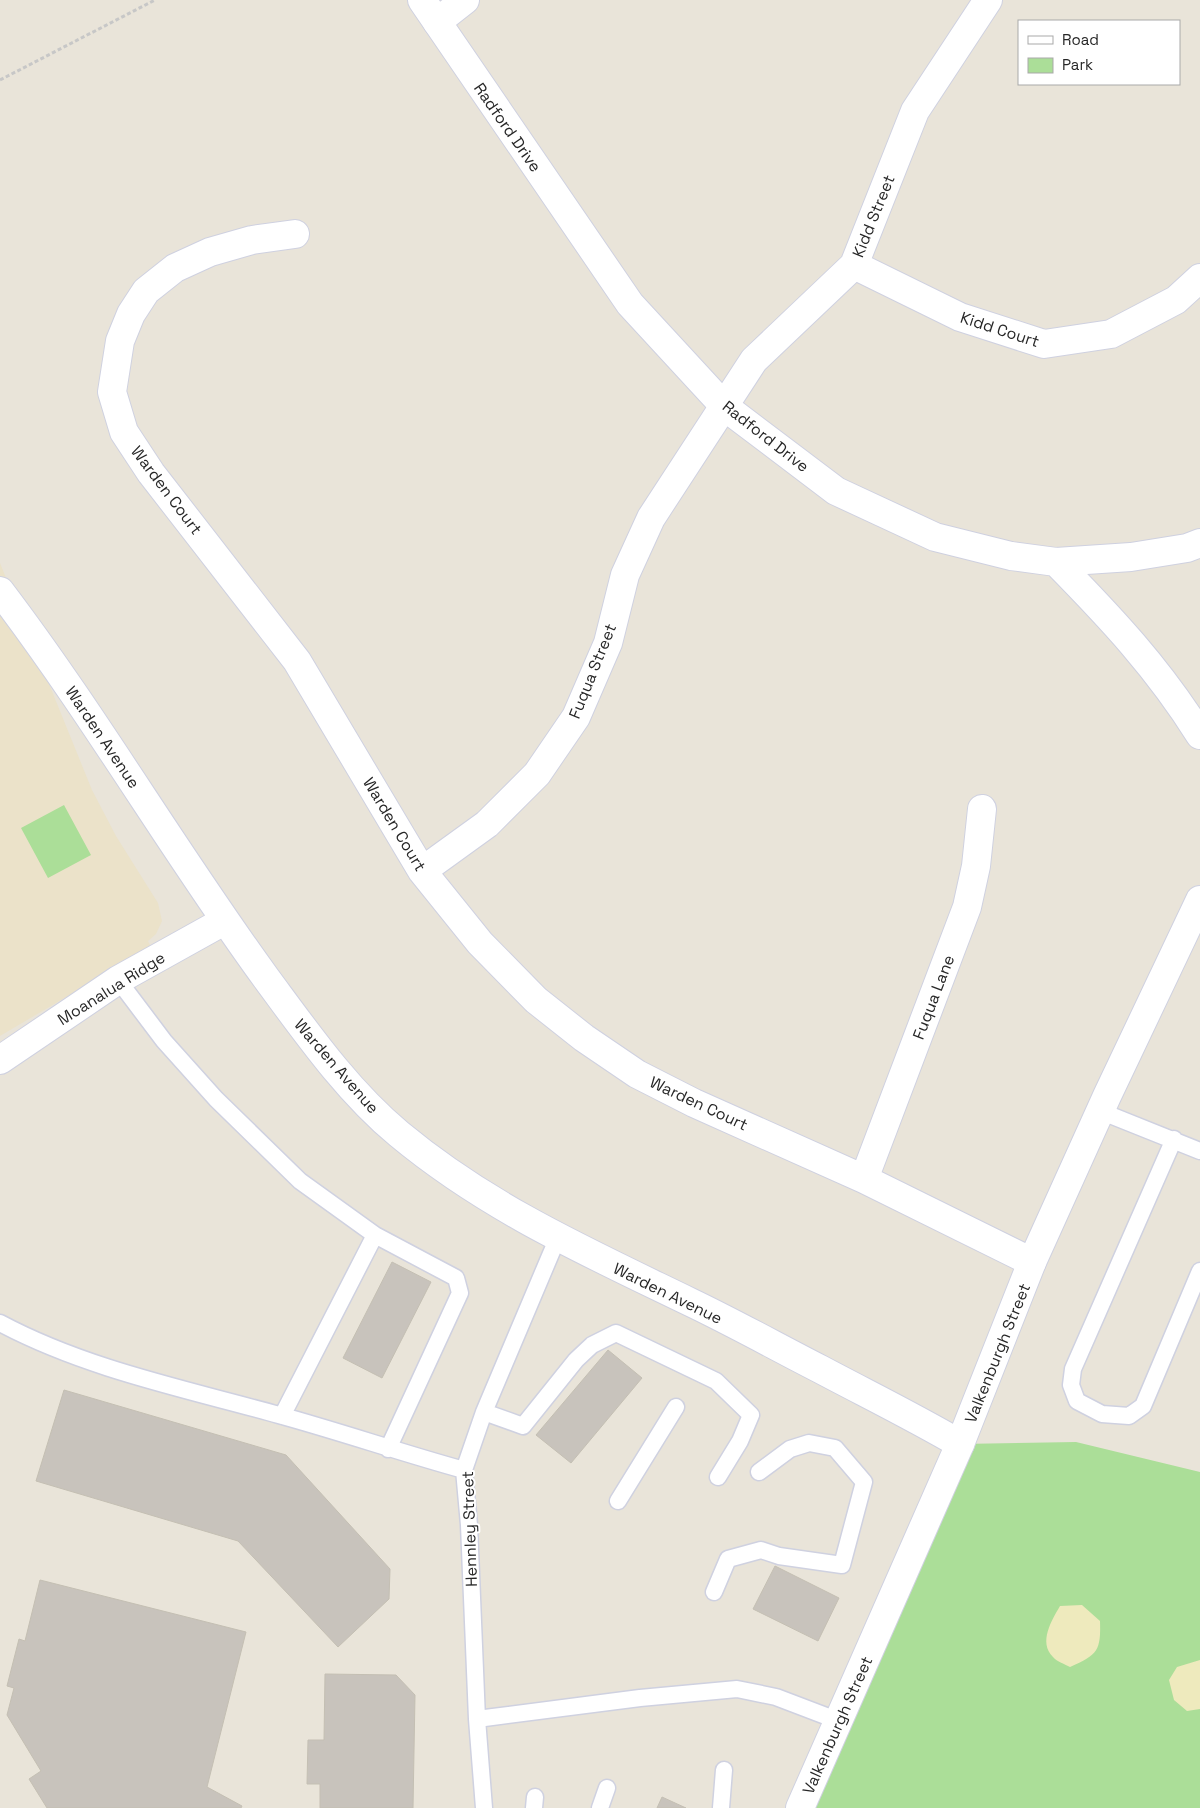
<svg xmlns="http://www.w3.org/2000/svg" width="1200" height="1808" font-family="'Space Grotesk',sans-serif">
<rect width="100%" height="100%" fill="#e9e4d9"/>
<path fill="#ebe2c9" d="M0 563 92 790 116 836 158 903 162 921 156 934 148 941 151 947 0 1036Z"/>
<path fill="#abde98" d="M64 805 91 855 48 878 21 828Z
M1076 1442 1200 1472V1808H803L960 1444Z"/>
<path fill="#eeeabd" d="M1082 1605 1100 1621C1101 1650 1098 1655 1070 1667 1065 1664 1057 1662 1053 1657 1038 1642 1052 1620 1060 1606Z
M1200 1660V1709L1187 1711 1174 1700 1169 1680 1177 1667Z"/>
<path fill="#c8c3bc" stroke="#c4bfb3" d="M392 1262 431 1282 382 1378 343 1358Z
M608 1350 642 1378 571 1463 536 1435Z
M64 1390 286 1455 390 1569 389 1599 338 1647 238 1541 36 1481Z
M775 1566 839 1598 818 1641 753 1609Z
M40 1580 246 1632 207 1787 242 1806 241 1808H47L29 1779 41 1771 7 1715 14 1688 7 1686 19 1639 25 1641Z
M325 1674 396 1675 415 1695 413 1808H320V1784H307L308 1740H324Z
M662 1797 686 1808H657Z"/>
<g fill="none" stroke-linecap="round" stroke-linejoin="round">
<g stroke="#cfd1e0" stroke-width="19">
<path id="lane" d="M118 980 164 1041 216 1099 300 1181 375 1235 456 1278 460 1293 388 1449
M1100 1111 1200 1151
M1174 1139 1073 1369 1071 1385 1077 1401 1102 1414 1129 1416 1143 1406 1200 1271
M0 1323C86 1369 186 1389 279 1415 341 1432 402 1453 464 1470
M484 1412 523 1426 576 1360 592 1345 616 1333 716 1381 751 1415 740 1441 718 1477
M282 1416 375 1235
M618 1501 676 1407
M714 1592 728 1559 761 1550 779 1556 842 1565 864 1482 835 1448 809 1443 790 1449 759 1472
M477 1719 640 1698 737 1689 776 1697 839 1721
M484 1808 477 1719 469 1525 464 1470 484 1412 558 1237
M534 1808 535 1797
M600 1808 607 1788
M721 1808 724 1770"/>
</g>
<g stroke="#cfd1e0" stroke-width="30">
<path id="street" d="M437 22 465 0
M295 234 252 240 210 252 175 268 146 291 131 314 120 341 112 392 124 432 151 473 297 661 422 871 480 943 536 1000 584 1038 637 1074 694 1103 864 1179 1032 1262
M854 265 960 317 1044 344 1111 334 1176 300 1200 278
M0 591C95 716 174 852 266 978 306 1032 347 1091 399 1134 488 1208 587 1252 690 1302 734 1323 777 1347 820 1369 867 1394 914 1417 960 1444
M422 871 487 824 537 774 576 717 608 643 625 575 651 518 754 360 854 265 915 111 988 0
M0 1060 118 980 224 921
M864 1179 967 907 976 866 982 809"/>
</g>
<g stroke="#cfd1e0" stroke-width="30">
<path id="secondary" d="M422 0 630 304 725 407 836 491 935 537 1011 556 1056 562 1131 557 1187 548 1200 543
M1056 562C1111 618 1158 668 1200 735
M800 1808 960 1444 1032 1262 1107 1096 1200 900"/>
</g>
<path stroke="#c7c7c7" stroke-width="3" stroke-dasharray="4 2.5" stroke-linecap="butt" d="M0 80 155 0"/>
<use href="#lane" stroke="#fff" stroke-width="16"/>
<use href="#street" stroke="#fff" stroke-width="28"/>
<use href="#secondary" stroke="#fff" stroke-width="28"/>
</g>
<g text-anchor="middle" stroke-width="4" stroke-linejoin="round" paint-order="stroke">
<g font-size="16" fill="#272727" stroke="#fff">
<text transform="translate(508 127) rotate(55)" y="6">Radford Drive</text>
<text transform="translate(873 216) rotate(-68)" y="6">Kidd Street</text>
<text transform="translate(1000 329) rotate(18)" y="6">Kidd Court</text>
<text transform="translate(766 436) rotate(38)" y="6">Radford Drive</text>
<text transform="translate(167 490) rotate(53)" y="6">Warden Court</text>
<text transform="translate(592 671) rotate(-68)" y="6">Fuqua Street</text>
<text transform="translate(103 737) rotate(56)" y="6">Warden Avenue</text>
<text transform="translate(395 824) rotate(59)" y="6">Warden Court</text>
<text transform="translate(111 988) rotate(-32)" y="6">Moanalua Ridge</text>
<text transform="translate(933 997) rotate(-69)" y="6">Fuqua Lane</text>
<text transform="translate(337 1066) rotate(49)" y="6">Warden Avenue</text>
<text transform="translate(699 1103) rotate(25)" y="6">Warden Court</text>
<text transform="translate(668 1293) rotate(26)" y="6">Warden Avenue</text>
<text transform="translate(997 1353) rotate(-68)" y="6">Valkenburgh Street</text>
<text transform="translate(469 1529) rotate(-92)" y="6">Hennley Street</text>
<text transform="translate(837 1725) rotate(-66)" y="6">Valkenburgh Street</text>
</g>
</g>
<rect x="1018" y="20" width="162" height="65" fill="#ffffff" stroke="#a9a9a9"/>
<rect x="1028" y="36" width="25" height="8" fill="#ffffff" stroke="#a9a9a9"/>
<text x="1062" y="45" font-size="15" fill="#272727">Road</text>
<rect x="1028" y="58" width="25" height="15" fill="#abde98" stroke="#a9a9a9"/>
<text x="1062" y="70" font-size="15" fill="#272727">Park</text>
</svg>
